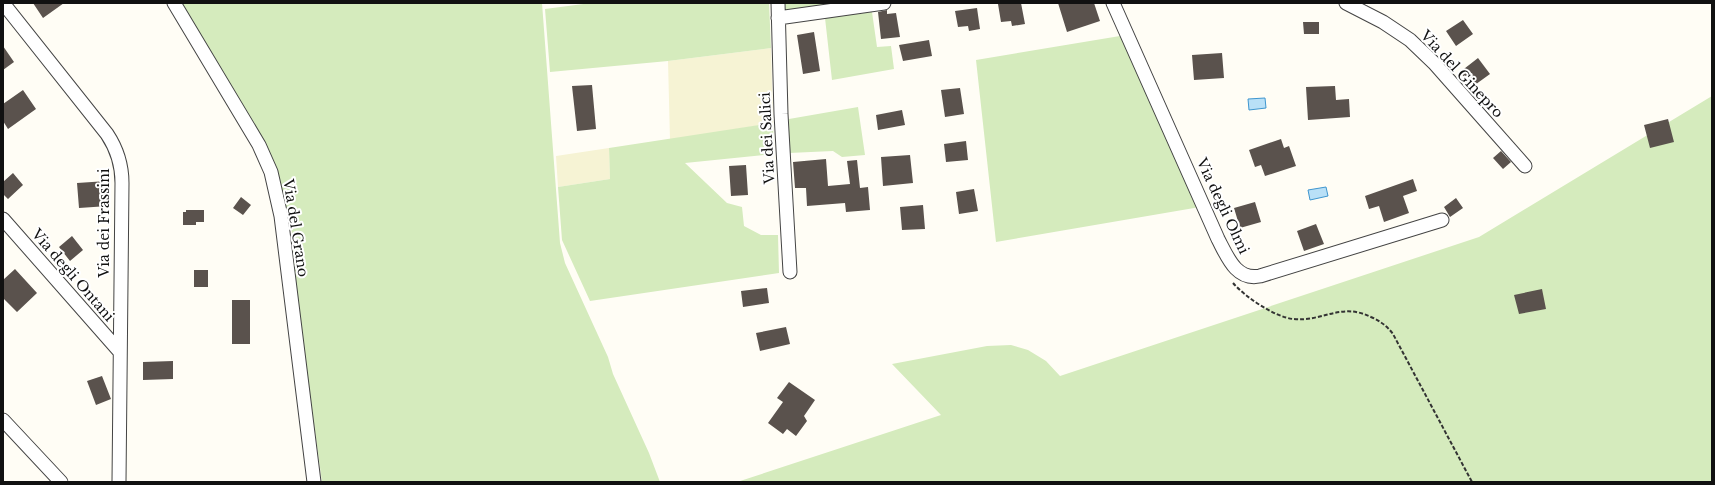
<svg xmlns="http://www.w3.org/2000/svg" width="1715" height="485" font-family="'Libre Baskerville',serif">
<rect width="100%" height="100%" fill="#fffdf5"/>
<path fill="#f6f3d4" d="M771 48 773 123 670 140 668 61Z
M609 148 610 179 558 187 556 156Z"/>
<path fill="#d5ebbd" d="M179 3H542L560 243 565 263 608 357 613 374 649 453 660 482H322L296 294 292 232 283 197Z
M591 3H769L771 48 668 61 550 72 545 9Z
M782 3H826V5L783 11Z
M872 12 877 47 891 46 894 69 832 80 825 18Z
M1126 35 1200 207 996 242 976 60Z
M1712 96V482H737L941 415 892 364 987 346 1011 345 1028 350 1046 361 1060 376 1479 237Z
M858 107 865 155 842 157 833 151 789 153V119Z
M773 123 774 154 685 163 727 203 742 207 744 226 761 235H778L779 273 590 301 562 240 558 187 610 179 609 148Z"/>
<path fill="#b9e0f7" stroke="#3f96cf" d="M1265 98 1266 108 1249 110 1248 99Z
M1326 187 1328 196 1310 200 1308 190Z"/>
<path fill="#5a524d" d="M33 3H64L43 18Z
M1005 3H1021L1025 24 1012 26 1011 21 1001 22 998 4Z
M1058 3H1094L1100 21 1067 32Z
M977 8 980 29 969 31 968 26 958 27 955 11Z
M887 10V14L896 13 900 37 881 39 878 12Z
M1463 20 1473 34 1456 46 1446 31Z
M1303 22H1319V34H1304Z
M814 32 820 71 803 74 797 35Z
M929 40 932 56 903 61 899 45Z
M3 46 14 62 3 70Z
M1222 53 1224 78 1194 80 1192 55Z
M1478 58 1490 74 1472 87 1460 72Z
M592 85 596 129 577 131 572 86Z
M1335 86 1336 100 1349 99 1350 117 1308 120 1306 87Z
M960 88 964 114 945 117 941 90Z
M23 90 36 109 8 129 3 121V104Z
M902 110 905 125 878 130 876 115Z
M1668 119 1674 142 1650 148 1644 125Z
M1281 139 1284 148 1289 146 1296 166 1265 176 1261 165 1255 167 1249 150Z
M966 141 968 160 946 162 944 144Z
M1501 151 1511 162 1503 169 1493 158Z
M910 155 913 183 883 186 881 157Z
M826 159 828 186 850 184 847 161 857 160 860 188 868 187 870 210 846 212 845 203 807 206 806 188H795L793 162Z
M746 165 748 195 731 196 729 166Z
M13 173 23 185 8 199 3 194V182Z
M1413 179 1417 191 1403 196 1409 213 1384 222 1379 206 1369 209 1365 196Z
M107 181 108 206 79 208 77 183Z
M974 189 978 211 959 214 956 192Z
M241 197 251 205 243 215 233 208Z
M1456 198 1463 208 1450 217 1444 207Z
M1255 202 1261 222 1240 228 1234 208Z
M923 205 925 229 902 230 900 207Z
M186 210H204V222H196V225H183V212H186Z
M1316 224 1324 244 1304 251 1297 231Z
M72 236 83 250 70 261 59 247Z
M15 269 37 293 17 312 3 298V280Z
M194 270H208V287H194Z
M767 288 769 303 743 307 741 291Z
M1542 289 1546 309 1519 314 1514 295Z
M232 300H250V344H232Z
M786 327 790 344 760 351 756 333Z
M173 361V379L143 380V362Z
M102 376 111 399 96 405 87 381Z
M789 382 815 400 804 416 807 421 796 436 787 429 783 434 768 423 783 402 777 398Z"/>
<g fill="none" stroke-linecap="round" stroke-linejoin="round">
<g stroke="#444" stroke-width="15">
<path id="minor" d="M3 3 107 134C117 149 122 165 122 183L119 482
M174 3 259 145 271 172 281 216 314 482
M778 3 781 114 790 272
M1113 3 1218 239C1227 256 1236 281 1260 276L1442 220
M1346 3 1383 22 1410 40 1434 63 1525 166
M778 18 884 3
M3 219 120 352
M3 420 61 482"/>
</g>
<path stroke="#333" stroke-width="2" stroke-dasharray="4 2" stroke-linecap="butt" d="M1233 283C1245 297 1275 317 1293 319 1323 322 1341 302 1371 317 1380 321 1387 326 1393 334L1472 482"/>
<use href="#minor" stroke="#fff" stroke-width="13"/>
</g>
<g text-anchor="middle" stroke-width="4" stroke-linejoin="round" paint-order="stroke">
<g font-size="14" fill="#111" stroke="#fff">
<text transform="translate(1462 74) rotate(47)" y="5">Via del Ginepro</text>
<text transform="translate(767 138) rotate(-93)" y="5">Via dei Salici</text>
<text transform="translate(1223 206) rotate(65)" y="5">Via degli Olmi</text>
<text transform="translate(104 223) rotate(-90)" y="5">Via dei Frassini</text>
<text transform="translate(296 228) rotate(81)" y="5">Via del Grano</text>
<text transform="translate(73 275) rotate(49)" y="5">Via degli Ontani</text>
</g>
</g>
<rect width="1715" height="485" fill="none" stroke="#111111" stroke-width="8"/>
</svg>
